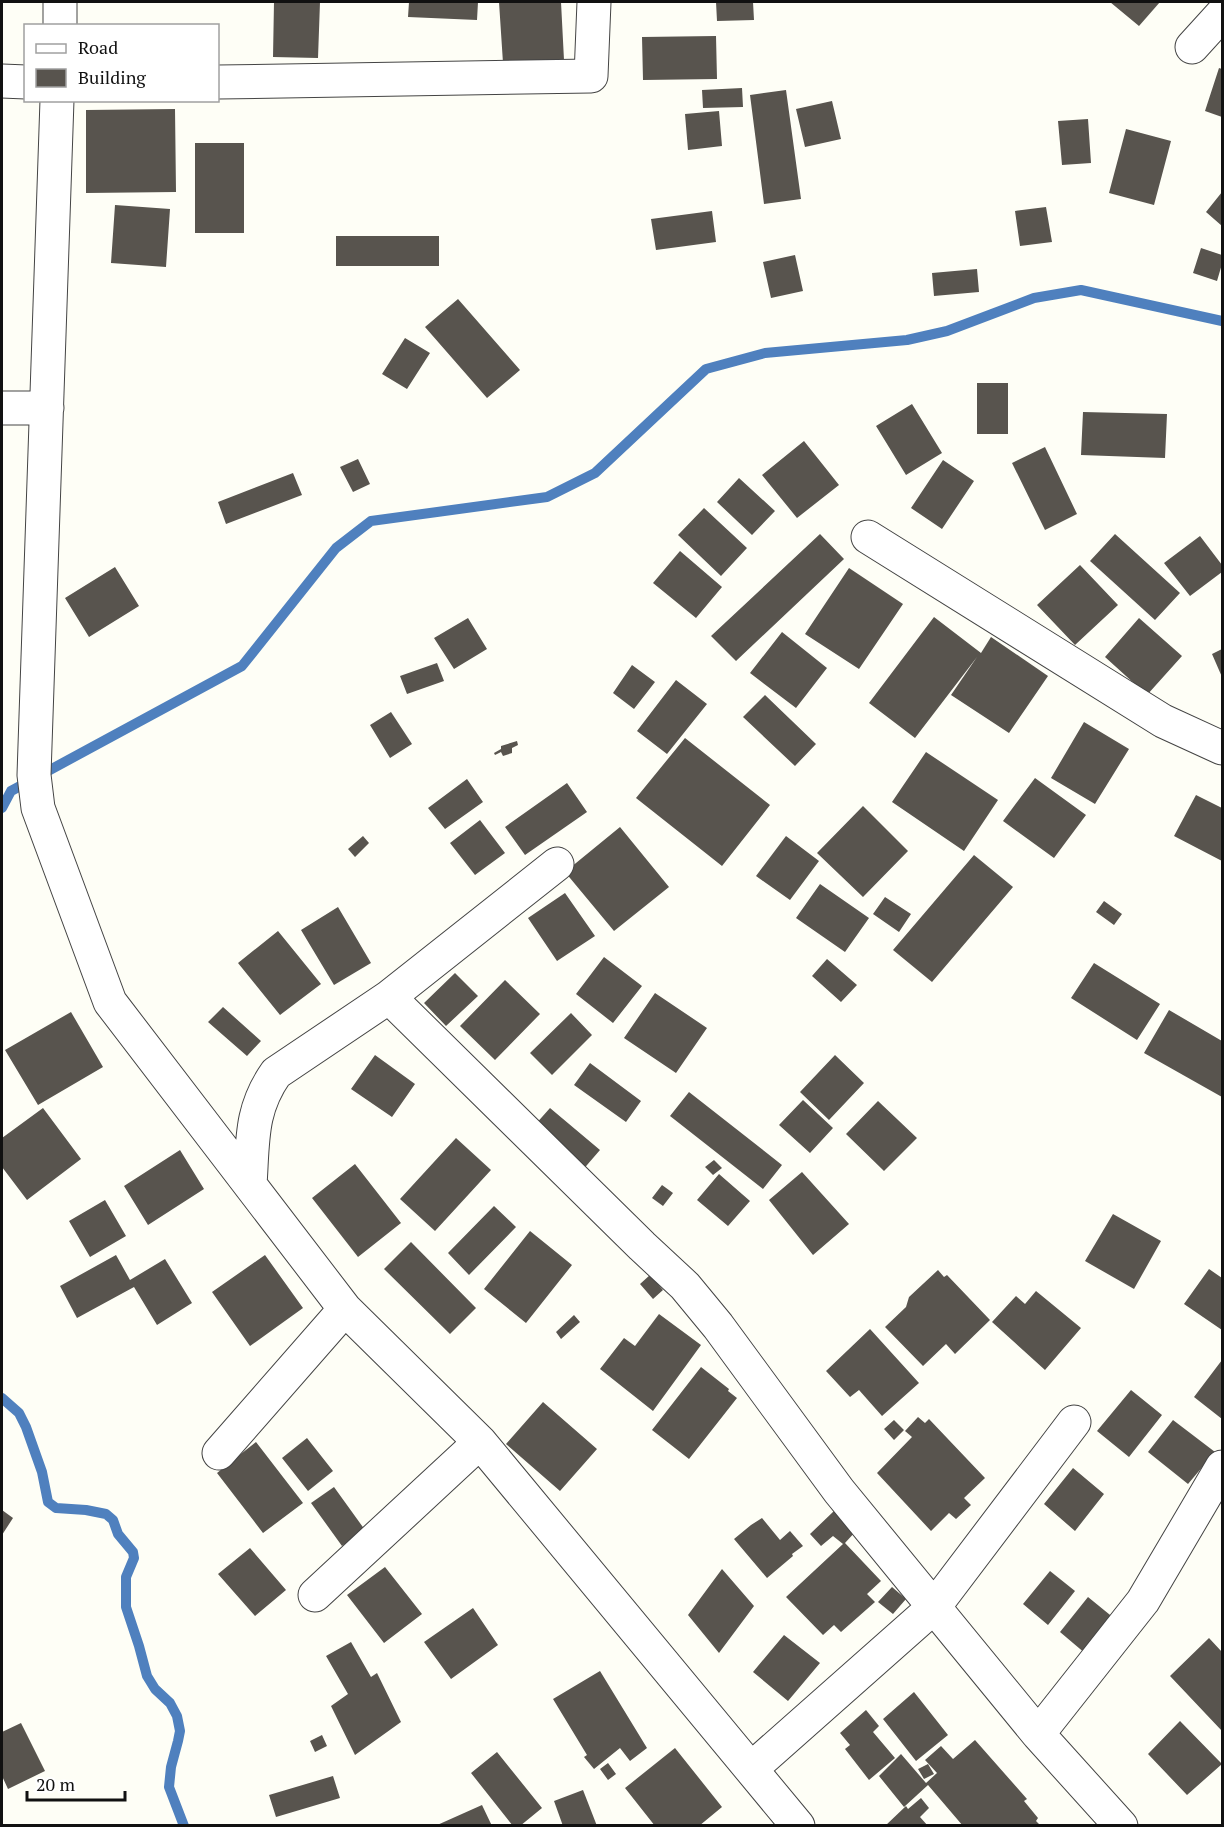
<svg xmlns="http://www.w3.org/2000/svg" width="1224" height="1827" font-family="'PT Serif',serif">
<rect width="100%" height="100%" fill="#fefef6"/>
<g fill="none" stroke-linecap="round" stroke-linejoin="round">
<path stroke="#4f80be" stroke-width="10" d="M2 808 11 791 242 666 336 548 371 521 547 497 595 473 706 369 765 353 907 340 947 331 1034 298 1081 290 1222 321
M2 1398 19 1413 26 1427 42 1472 48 1502 56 1508 86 1510 106 1514 113 1520 118 1534 133 1552 134 1558 126 1577V1607L139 1646 147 1676 155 1689 170 1703 177 1716 180 1731 178 1741 171 1767 169 1787 184 1826"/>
</g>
<path fill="#58544e" d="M274 2H320L318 58 273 57Z
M409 2H478L477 20 408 17Z
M499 2H561L564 60 503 63Z
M716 2H753L754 20 717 21Z
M1110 2H1160L1139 26Z
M716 36 717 79 643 80 642 37Z
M1219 68 1222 69V117L1205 111Z
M742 88 743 107 703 108 702 90Z
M786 90 801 199 764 204 750 95Z
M832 101 841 139 805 147 796 109Z
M175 109 176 192 86 193V110Z
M719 111 722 146 688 150 685 114Z
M1088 119 1091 163 1062 165 1058 121Z
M1126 129 1171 141 1154 205 1109 193Z
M195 143H244V233H195Z
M1222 192V226L1206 212Z
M115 205 170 209 166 267 111 263Z
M1046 207 1052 242 1020 246 1015 211Z
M712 211 716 242 656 250 651 219Z
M336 236H439V266H336Z
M1201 248 1222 255V264L1217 281 1193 273Z
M795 255 803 291 771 298 763 262Z
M977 269 979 292 934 296 932 273Z
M458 299 520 370 487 398 425 327Z
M405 338 430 353 407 389 382 374Z
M977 383H1008V434H977Z
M912 404 942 453 906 475 876 426Z
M1083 412 1167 414 1165 458 1081 455Z
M804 441 839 485 797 518 762 475Z
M1045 447 1077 514 1045 530 1012 463Z
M358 459 370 484 353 492 340 467Z
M943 460 974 481 942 529 911 508Z
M293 473 302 495 226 524 218 502Z
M739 478 775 511 752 535 717 502Z
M704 508 747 548 721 576 678 535Z
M820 534 844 559 736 661 711 636Z
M1115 534 1180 593 1155 620 1090 561Z
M1200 536 1222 565V572L1190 596 1164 563Z
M680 551 722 587 696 618 653 583Z
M1080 565 1118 605 1075 645 1037 605Z
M115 567 139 606 89 637 65 598Z
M849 568 903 604 859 669 805 634Z
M934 617 981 653 991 637 1048 676 1009 733 951 695 977 657 915 738 869 703Z
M468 618 487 649 454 669 434 638Z
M1139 618 1182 656 1147 695 1105 657Z
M782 632 827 668 796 708 750 673Z
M1222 649V677L1212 654Z
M437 663 444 681 407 694 400 676Z
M632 665 655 682 634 709 613 693Z
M676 680 707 704 667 754 637 731Z
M765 695 816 744 795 766 743 717Z
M391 712 412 744 390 758 370 725Z
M1084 722 1129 749 1095 804 1051 778Z
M685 738 770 805 722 866 636 798Z
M517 741 518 745 512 748V753L503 756 501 752 495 755 494 753 501 749V746Z
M926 752 998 800 964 851 892 802Z
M1035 778 1086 815 1054 858 1003 821Z
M467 779 483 802 445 829 428 808Z
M567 783 587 812 525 855 505 827Z
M1196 795 1222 808V861L1174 836Z
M863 806 908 851 863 897 817 853Z
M480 820 505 853 475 875 450 843Z
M620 827 669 887 614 931 565 872Z
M363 836 369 843 355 857 348 849Z
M786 836 819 861 790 900 756 876Z
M974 855 1013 887 932 982 893 950Z
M820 884 869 918 845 952 796 918Z
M565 893 595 936 557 961 528 918Z
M885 897 911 914 899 932 873 914Z
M1104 901 1122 914 1114 925 1096 912Z
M338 907 371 963 334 985 301 930Z
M278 931 321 984 280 1015 238 963Z
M604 957 642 986 613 1023 576 994Z
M827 959 857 985 841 1002 812 976Z
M1094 963 1160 1004 1137 1040 1071 998Z
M455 973 478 996 446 1026 424 1003Z
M505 980 540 1014 495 1060 460 1026Z
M655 993 707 1028 676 1073 624 1038Z
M223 1007 261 1041 247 1056 208 1022Z
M1169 1010 1222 1041V1097L1144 1053Z
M71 1012 103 1067 38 1105 5 1050Z
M571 1013 592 1035 552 1075 530 1053Z
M375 1055 415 1084 392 1117 351 1089Z
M835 1055 864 1083 829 1120 800 1092Z
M590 1063 641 1101 626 1122 574 1085Z
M689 1092 782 1165 763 1189 670 1116Z
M803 1100 833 1128 810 1153 779 1125Z
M878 1101 917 1138 884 1171 846 1134Z
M43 1108 81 1159 27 1200 2 1167V1138Z
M550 1108 600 1150 568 1187 518 1144Z
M456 1138 491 1170 435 1231 400 1199Z
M180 1150 204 1189 148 1225 124 1186Z
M714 1160 722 1168 713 1175 705 1167Z
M355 1164 401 1223 358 1257 312 1198Z
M802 1172 849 1224 813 1255 769 1200Z
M719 1174 750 1201 728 1226 697 1200Z
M662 1185 673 1193 663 1206 652 1198Z
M105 1200 126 1236 90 1257 69 1221Z
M494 1206 516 1227 469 1275 448 1253Z
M1113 1214 1161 1241 1134 1289 1085 1261Z
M530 1231 572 1265 526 1323 484 1289Z
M411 1242 476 1308 450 1334 384 1269Z
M116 1255 130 1280 165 1259 192 1303 157 1325 134 1287 77 1318 60 1286Z
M265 1255 303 1308 250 1346 212 1292Z
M1209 1269 1222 1278V1330L1184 1304Z
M938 1270 944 1277 947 1275 990 1320 955 1354 946 1344 923 1366 885 1327 906 1307 909 1297Z
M650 1275 663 1290 653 1299 640 1284Z
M1036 1291 1081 1328 1045 1370 992 1322 1016 1296 1025 1304Z
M659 1314 701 1345 653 1411 600 1369 624 1338 635 1346Z
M574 1315 580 1322 561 1339 556 1332Z
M870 1329 919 1383 882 1416 859 1390 850 1397 826 1371Z
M1222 1360V1419L1194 1397Z
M701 1367 729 1389 728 1391 737 1398 689 1459 652 1430Z
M1131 1390 1162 1415 1129 1457 1097 1431Z
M543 1402 597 1449 560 1491 506 1444Z
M918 1417 925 1423 929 1419 985 1478 964 1498 971 1505 956 1519 949 1513 931 1531 877 1473 912 1437 905 1431Z
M894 1420 904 1430 894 1440 884 1429Z
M1173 1420 1215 1452 1188 1484 1148 1452Z
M307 1438 333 1471 308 1491 282 1458Z
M256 1442 303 1503 263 1533 217 1473Z
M1073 1468 1104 1494 1075 1531 1044 1504Z
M334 1487 365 1530 342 1546 311 1503Z
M2 1510 13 1518 2 1535Z
M834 1511 856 1531 845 1543 881 1581 867 1594 875 1602 841 1632 834 1625 823 1635 786 1597 843 1544 833 1536 821 1546 810 1534Z
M762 1518 780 1540 790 1531 803 1546 792 1554 793 1556 767 1578 734 1539 751 1525Z
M250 1548 286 1590 255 1616 218 1574Z
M385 1567 422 1614 384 1643 347 1595Z
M722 1569 754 1606 719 1653 688 1615Z
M1050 1571 1075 1591 1048 1625 1023 1604Z
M892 1587 906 1599 893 1614 878 1602Z
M1088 1597 1115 1619 1086 1654 1060 1632Z
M473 1608 498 1645 451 1679 424 1642Z
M784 1635 820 1663 788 1701 753 1672Z
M1209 1638 1222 1652V1731L1170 1676Z
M351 1642 371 1677 377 1673 401 1722 355 1755 331 1706 348 1694 326 1656Z
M600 1671 647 1748 630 1761 620 1748 594 1769 584 1757 587 1755 553 1699Z
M914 1692 948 1735 916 1761 883 1719Z
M866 1710 879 1726 873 1732 895 1758 869 1780 845 1749 850 1745 840 1733Z
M1180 1721 1222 1764 1187 1795 1148 1754Z
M21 1723 45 1771 8 1789 2 1776V1732Z
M322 1735 327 1746 315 1752 310 1741Z
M975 1740 1027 1799 1024 1801 1038 1818 1036 1821 1041 1826H963L928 1785 904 1807 879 1776 901 1754 926 1783 937 1773 925 1760 941 1746 953 1759Z
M675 1748 722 1807 699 1826H655L625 1788Z
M497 1752 542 1808 520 1826H513L471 1773Z
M608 1763 616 1774 608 1780 600 1769Z
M928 1764 934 1774 924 1779 918 1769Z
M333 1776 340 1798 276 1817 269 1795Z
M583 1790 597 1826H563L554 1801Z
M921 1798 929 1808 920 1817 928 1826H885L906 1806 908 1809Z
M482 1805 492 1826H435Z"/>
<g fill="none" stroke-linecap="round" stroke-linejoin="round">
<g stroke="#444" stroke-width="35">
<path id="minor" d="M60 26V2
M1192 47 1222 14
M2 81 26 82
M218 82 591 76 594 2
M57 100 34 775 38 808 110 1002 345 1309 480 1442 798 1826
M2 408H47
M868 537 1163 721 1222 748
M389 997 642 1246 685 1286 718 1326 839 1491 1038 1734 1121 1826
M250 1185C253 1141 250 1110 276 1073L389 997 557 864
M219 1453 345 1309
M315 1595 480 1442
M1038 1734 1143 1601 1222 1467
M751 1769 934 1607 1074 1422"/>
</g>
<use href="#minor" stroke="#fff" stroke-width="33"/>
</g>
<rect width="1224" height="1827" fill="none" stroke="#111111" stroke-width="6"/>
<rect x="24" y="24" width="195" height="78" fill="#ffffff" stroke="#a0a0a0" stroke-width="1.5"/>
<rect x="36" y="44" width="30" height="9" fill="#ffffff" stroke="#a0a0a0" stroke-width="1.5"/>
<text x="78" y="54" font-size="18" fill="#111111">Road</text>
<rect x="36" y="69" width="30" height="18" fill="#58544e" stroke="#a0a0a0" stroke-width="1.5"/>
<text x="78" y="84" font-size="18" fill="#111111">Building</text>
<path d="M27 1791v9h98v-9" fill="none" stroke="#111111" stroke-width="3"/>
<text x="36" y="1791" font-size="18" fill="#111111" stroke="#ffffff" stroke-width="4.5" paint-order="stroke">20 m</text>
</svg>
